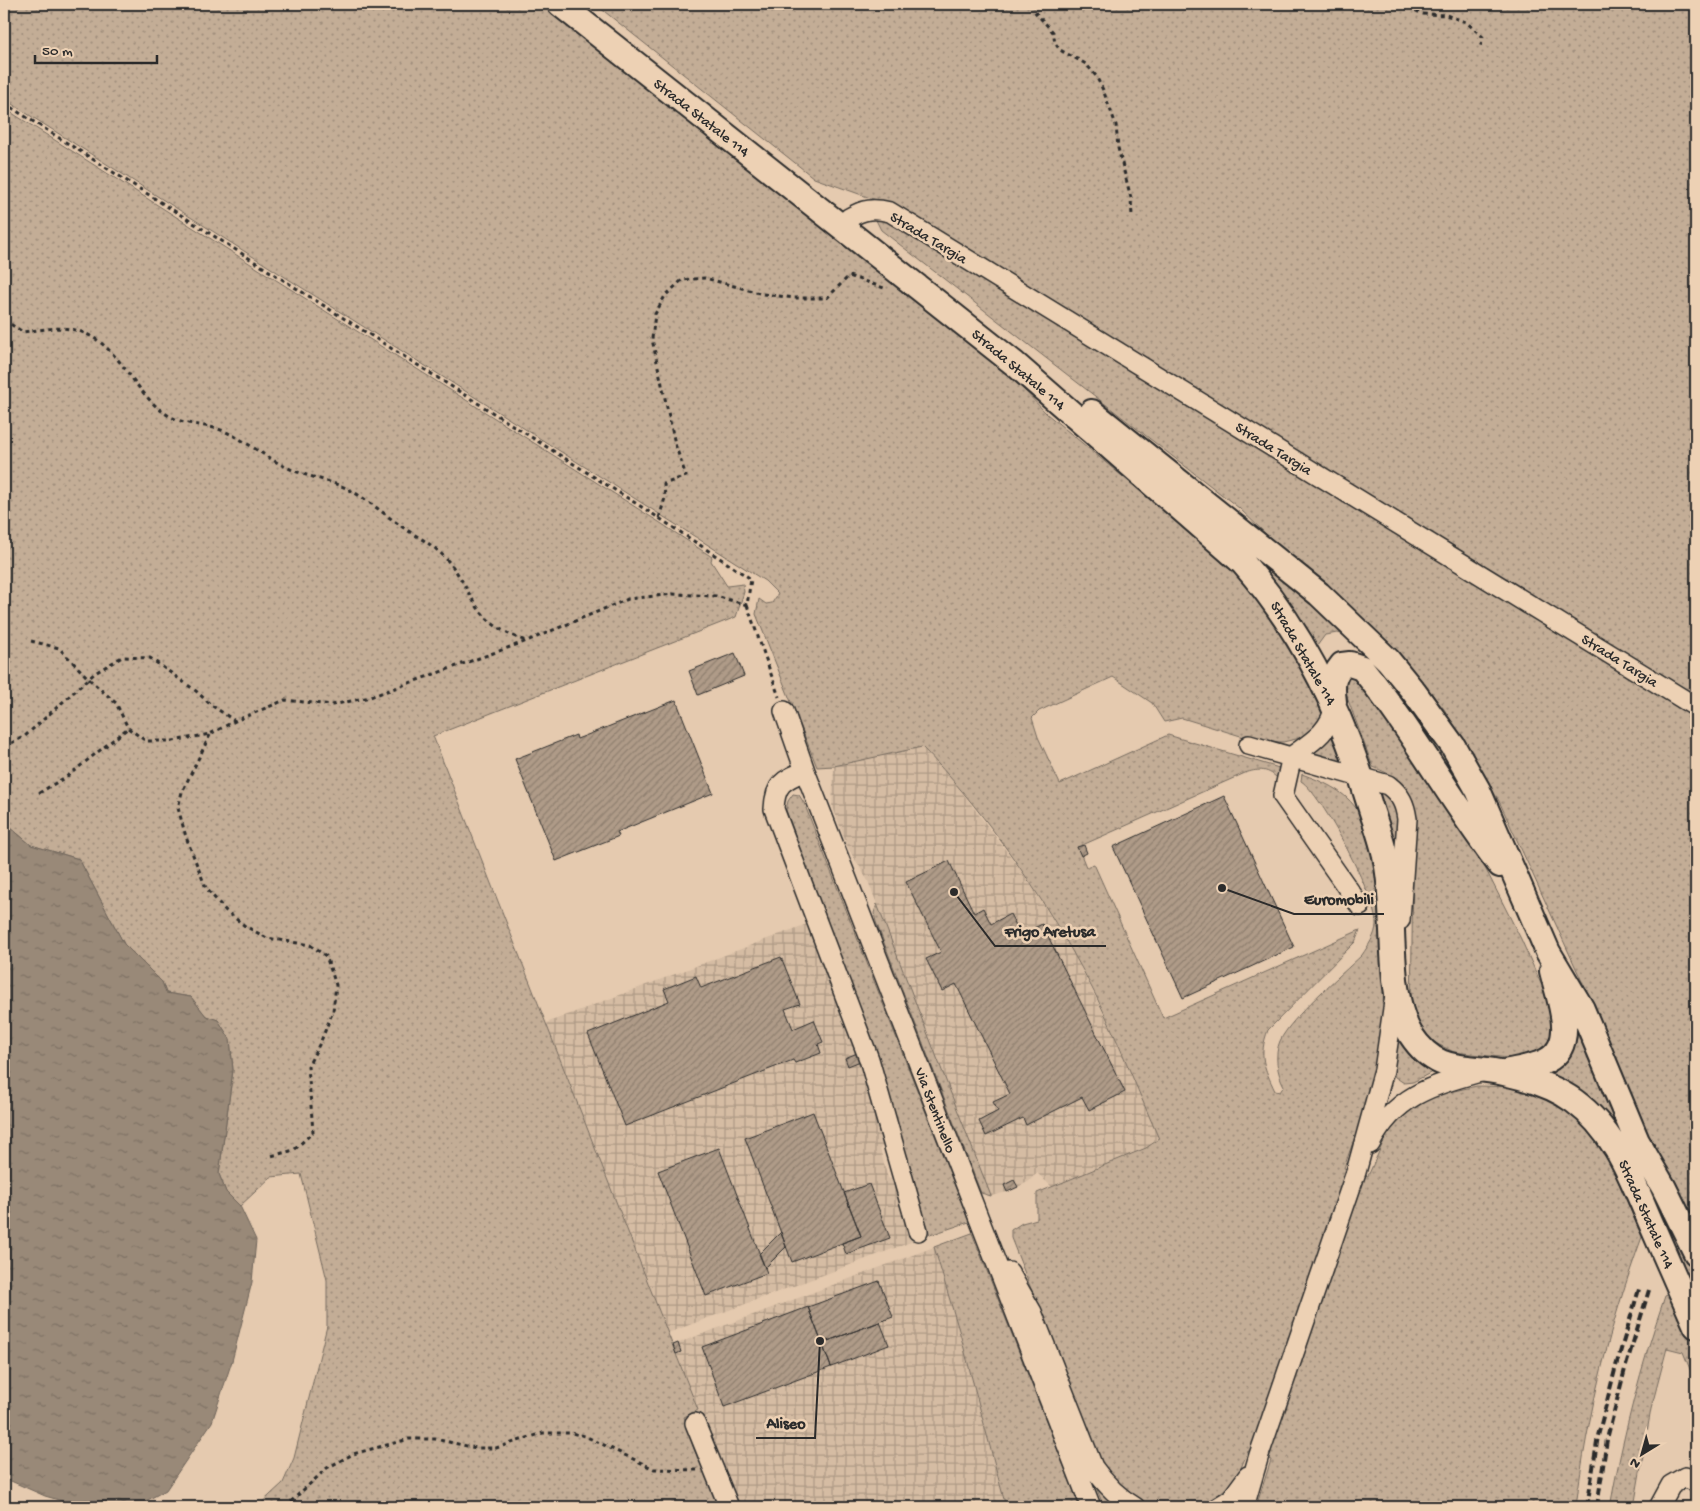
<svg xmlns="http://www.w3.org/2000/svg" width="1700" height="1511" font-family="'Gochi Hand',sans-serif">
<defs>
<pattern id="industrial-grid" width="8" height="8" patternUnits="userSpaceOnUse" patternTransform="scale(1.25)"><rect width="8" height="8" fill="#d5bca3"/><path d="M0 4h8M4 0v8" fill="none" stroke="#ad9985"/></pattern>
<pattern id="grass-dots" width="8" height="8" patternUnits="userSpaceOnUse" patternTransform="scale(1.25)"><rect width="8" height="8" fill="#c3ad96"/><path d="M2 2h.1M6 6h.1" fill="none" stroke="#9f8d7b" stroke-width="1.8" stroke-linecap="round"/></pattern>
<pattern id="water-ripples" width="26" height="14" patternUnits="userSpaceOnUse" patternTransform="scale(1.25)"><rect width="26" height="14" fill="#998978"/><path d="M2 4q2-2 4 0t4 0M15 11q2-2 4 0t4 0" fill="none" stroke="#7d7063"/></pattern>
<pattern id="building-hatch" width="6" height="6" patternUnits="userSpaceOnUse" patternTransform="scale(1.25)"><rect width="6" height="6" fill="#af9b88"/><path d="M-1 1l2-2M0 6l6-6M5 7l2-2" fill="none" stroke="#8f7f6f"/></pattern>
</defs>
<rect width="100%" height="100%" fill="#e5caaf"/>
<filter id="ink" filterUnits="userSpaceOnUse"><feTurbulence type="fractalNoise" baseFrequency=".02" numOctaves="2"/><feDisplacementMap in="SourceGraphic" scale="10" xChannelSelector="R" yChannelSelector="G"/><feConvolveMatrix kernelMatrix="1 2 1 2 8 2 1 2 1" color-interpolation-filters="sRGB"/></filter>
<g filter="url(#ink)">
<path fill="url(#industrial-grid)" d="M756 614 922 747 945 770 1023 873 1072 950 1115 1037 1159 1139 1146 1148 1052 1187 1037 1173 1028 1182 1007 1192 991 1196 868 881 848 848 832 805 834 767H817Z
M807 924 863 1060 885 1142 880 1149 884 1164 888 1178 897 1181 914 1241 668 1333 546 1023Z
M934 1247 961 1337 1006 1507H720L694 1449 684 1417 698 1409 673 1345Z"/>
<path fill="url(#grass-dots)" stroke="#776c60" d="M4 4H544L1001 366 1047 414 1226 562 1257 591 1320 696 1322 719 1309 736 1283 742 1257 741 1182 718 1164 722 1152 703 1113 677 1039 711 1032 718 1038 737 1060 784 1168 735 1279 768 1277 778C1267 768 1257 769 1245 773L1078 847 1086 867 1094 864 1163 1018 1360 930 1355 942 1268 1030C1258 1056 1264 1067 1275 1091L1280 1092 1284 1086C1277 1073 1274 1055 1280 1041 1291 1017 1341 975 1362 955 1368 946 1376 935 1376 924 1376 898 1322 794 1301 781L1302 774C1323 782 1342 789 1356 808 1391 859 1388 1014 1375 1074 1368 1106 1354 1137 1344 1168L1368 1176 1387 1134 1397 1120 1422 1102 1440 1094 1477 1086 1518 1087 1535 1092 1571 1112 1603 1146 1642 1237C1610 1324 1587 1415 1576 1507H1256L1271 1460 1248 1451 1238 1475 1232 1483 1212 1500 1199 1507H1154L1128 1495 1099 1462 1011 1238V1230L1022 1223 1037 1219V1193L1146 1148 1159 1139C1131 1075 1106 1009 1071 949 1030 878 979 805 922 747L834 766 817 767 756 614 759 599 766 604 772 603 778 594 765 581 4 99Z
M595 4H1696V701L893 206 814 178Z
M4 108 659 522 712 557 711 561 727 586 743 584 744 592 736 617 433 736 698 1410 684 1417 694 1449 720 1507H257L283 1483 294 1458 327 1326V1280L301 1174 271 1177 240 1206 226 1192 219 1174 233 1070 230 1039 218 1020 206 1016 191 997 166 993 162 982 124 944 79 859 31 845 4 822Z
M879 215 1696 715V1227L1675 1180 1642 1133 1609 1040 1499 801 1444 709 1398 653 1348 605 1266 534 1239 508 881 230 876 220Z
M1205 515 1362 645 1436 737 1470 797 1477 820 1435 749 1378 671 1346 636 1338 633 1325 635 1317 646 1318 658Z
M1354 673 1474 846 1521 939 1559 1024 1546 1051 1518 1059 1454 1052 1429 1040 1417 1024 1411 1009 1414 805C1405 783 1394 775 1373 767L1342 684 1345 675Z
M1330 736 1336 739 1342 762 1308 753Z
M1379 791C1404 803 1399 826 1398 851L1393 849Z
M793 794 799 795 804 803 969 1222 930 1235 875 1057 786 810 788 801Z
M877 904 991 1196 981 1193 876 922 874 913Z
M1572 1014 1696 1273V1295L1625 1137 1611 1121 1540 1071C1564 1052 1581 1048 1572 1014Z
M1396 1040 1402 1042 1434 1071 1413 1082 1404 1083 1395 1077 1392 1066Z
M972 1233 1080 1507H1006L961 1337 934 1247Z
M1670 1294 1683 1312 1696 1342V1384L1683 1352 1667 1348 1651 1409 1634 1507H1610C1623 1435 1641 1366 1665 1296Z
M1096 1487 1116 1507H1104Z"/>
<path fill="url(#water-ripples)" stroke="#6d6359" d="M4 822 31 845 79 859 124 944 162 982 166 993 191 997 206 1016 218 1020 230 1039 233 1070 219 1174 226 1192 240 1206 256 1240 252 1282 232 1361 212 1422 166 1490 135 1507H83L45 1496 4 1478Z"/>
<path fill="url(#building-hatch)" stroke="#2b2b2b" d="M735 653 744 676 698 695 689 671Z
M676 700 713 793 617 832 619 836 556 861 515 759 576 735 577 739Z
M1224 796 1294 947 1183 998 1113 847Z
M1084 845 1087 853 1081 856 1077 847Z
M949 861 974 913 983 908 991 924 1010 914 1021 935 1042 924 1125 1092 1089 1110 1082 1097 1026 1125 1023 1118 986 1136 979 1121 998 1111 993 1102 1010 1094 956 984 942 991 926 959 941 952 906 882Z
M781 957 800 1004 785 1009 793 1029 814 1020 823 1042 818 1044 821 1053 795 1063 793 1060 625 1126 588 1034 669 1001 664 989 696 976 701 988Z
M860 1052 863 1060 848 1066 845 1058Z
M813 1112 861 1236 792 1262 745 1138Z
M719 1148 767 1273 706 1296 658 1171Z
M1014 1180 1018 1187 1007 1192 1004 1185Z
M869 1184 890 1238 846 1254 842 1243 861 1236 844 1193Z
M781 1232 786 1247 765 1268 759 1254Z
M879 1281 893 1317 822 1343 808 1307Z
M808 1307 831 1367 724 1407 702 1347Z
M880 1322 889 1345 831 1367 822 1343Z
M678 1343 681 1352 676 1354 673 1345Z"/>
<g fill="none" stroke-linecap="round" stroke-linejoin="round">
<g stroke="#2b2b2b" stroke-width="22">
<path id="minor" d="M849 218C864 209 873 208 890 212L1696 707
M1335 705C1331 731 1312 742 1292 756L1283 796 1360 906
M784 711 805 771 1091 1507
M1249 745 1388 785C1401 795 1405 804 1407 819L1400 920
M805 771C783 780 775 784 774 809L869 1059 918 1231
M1370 1144C1395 1096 1430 1086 1480 1072
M1009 1272 1032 1312 1093 1467C1105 1484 1117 1497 1135 1507
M695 1423 729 1507
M1218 1507 1231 1499 1248 1476
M1244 1507 1259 1455 1356 1172 1384 1070 1395 995
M1659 1507 1671 1485 1685 1477 1696 1482"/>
</g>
<g stroke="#2b2b2b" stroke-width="28">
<path id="major" d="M560 4 1015 364 1243 563C1305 634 1344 717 1370 806 1376 825 1383 843 1386 861 1397 912 1385 993 1411 1035 1438 1076 1466 1064 1504 1073 1527 1078 1555 1087 1574 1101 1615 1131 1631 1177 1650 1221 1665 1256 1681 1291 1696 1326
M1092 412 1319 594 1388 660 1414 692 1453 746 1478 790 1548 952 1582 1009 1637 1141 1664 1188 1696 1253
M1334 702C1332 686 1332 677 1342 665L1350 664 1362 668C1413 731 1451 801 1500 865
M1505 1072C1518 1069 1534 1067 1546 1061 1579 1045 1558 997 1552 971"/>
</g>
<path stroke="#2b2b2b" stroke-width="3" stroke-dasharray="4 4" stroke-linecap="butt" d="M1034 4V11L1053 32 1055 43 1060 50 1086 64 1096 76 1103 90 1116 125 1118 148 1131 198 1132 217
M1401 4 1423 14 1446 15 1466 22 1483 37 1480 48
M4 103 659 518 751 579 747 605 779 697
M4 320 23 332C41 330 60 325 79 331 122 345 134 397 171 417 188 426 209 424 226 432 248 442 266 458 288 468 307 477 329 480 348 489 367 499 384 514 401 526 412 534 425 540 436 549 476 583 464 620 526 641
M659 518 665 498 664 484 686 476 675 444 652 339 655 314 665 296 682 280 705 278 763 294 794 298H827L849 276 887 289
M31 641 59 648 90 680 116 703 128 728 146 741H173L210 734 235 721 285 700 332 705 370 697 527 641 628 599 673 594 716 596 747 605
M210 735 182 792 178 808 186 837 206 888 226 911 245 926 267 938 310 945 326 956 336 985 333 1011 321 1041 308 1066 313 1132 294 1150 271 1156
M4 747 25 736 95 673 122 657 150 658 196 691 211 705 235 721
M39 793 69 775 128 728
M285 1507 327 1468 353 1454 409 1439H435L476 1448H496L543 1433H571L585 1436 654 1469 698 1470"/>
<use href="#minor" stroke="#edd1b4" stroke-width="19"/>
<use href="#major" stroke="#edd1b4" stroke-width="24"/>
<path stroke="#2b2b2b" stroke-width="4" stroke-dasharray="8 4" stroke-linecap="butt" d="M1587 1507 1598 1436 1616 1366 1640 1286
M1597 1507 1607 1439 1625 1369 1649 1290"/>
</g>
</g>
<g text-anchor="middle" stroke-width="5" stroke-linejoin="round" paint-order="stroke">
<g font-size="15" fill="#2b2b2b" stroke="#edd1b4">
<text transform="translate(702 117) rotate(38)" y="5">Strada Statale 114</text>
<text transform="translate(929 237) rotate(31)" y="5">Strada Targia</text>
<text transform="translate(1019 369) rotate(40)" y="5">Strada Statale 114</text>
<text transform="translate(1274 448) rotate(32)" y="5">Strada Targia</text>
<text transform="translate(1304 653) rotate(60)" y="5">Strada Statale 114</text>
<text transform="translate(1620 660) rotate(32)" y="5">Strada Targia</text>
<text transform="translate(936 1110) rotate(69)" y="5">Via Stentinello</text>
<text transform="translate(1647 1214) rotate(66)" y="5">Strada Statale 114</text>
</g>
</g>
<path fill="none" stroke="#2b2b2b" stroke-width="2" d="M1222 888L1294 914H1384M954 892L995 946H1106M820 1341L815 1438H756"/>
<g fill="#2b2b2b" stroke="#edd1b4" stroke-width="2">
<circle cx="1222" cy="888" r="5"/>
<circle cx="954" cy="892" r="5"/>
<circle cx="820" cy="1341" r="5"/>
</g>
<g font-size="16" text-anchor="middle" font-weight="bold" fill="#2b2b2b" stroke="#edd1b4" stroke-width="5" stroke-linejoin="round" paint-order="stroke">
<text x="1339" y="904">Euromobili</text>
<text x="1050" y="936">Frigo Aretusa</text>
<text x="786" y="1428">Aliseo</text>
</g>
<rect width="1700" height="1511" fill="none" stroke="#edd1b4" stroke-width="20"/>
<rect x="10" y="10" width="1680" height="1491" fill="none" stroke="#2b2b2b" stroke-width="2" filter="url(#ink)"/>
<g transform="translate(1642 1454) rotate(217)" stroke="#edd1b4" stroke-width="4" paint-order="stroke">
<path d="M0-4L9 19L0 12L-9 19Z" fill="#2b2b2b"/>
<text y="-8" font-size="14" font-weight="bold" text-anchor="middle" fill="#2b2b2b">N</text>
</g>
<path d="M35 55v8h122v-8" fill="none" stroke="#2b2b2b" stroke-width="2.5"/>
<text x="42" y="55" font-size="15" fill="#2b2b2b" stroke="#edd1b4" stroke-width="4" paint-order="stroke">50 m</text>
</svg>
